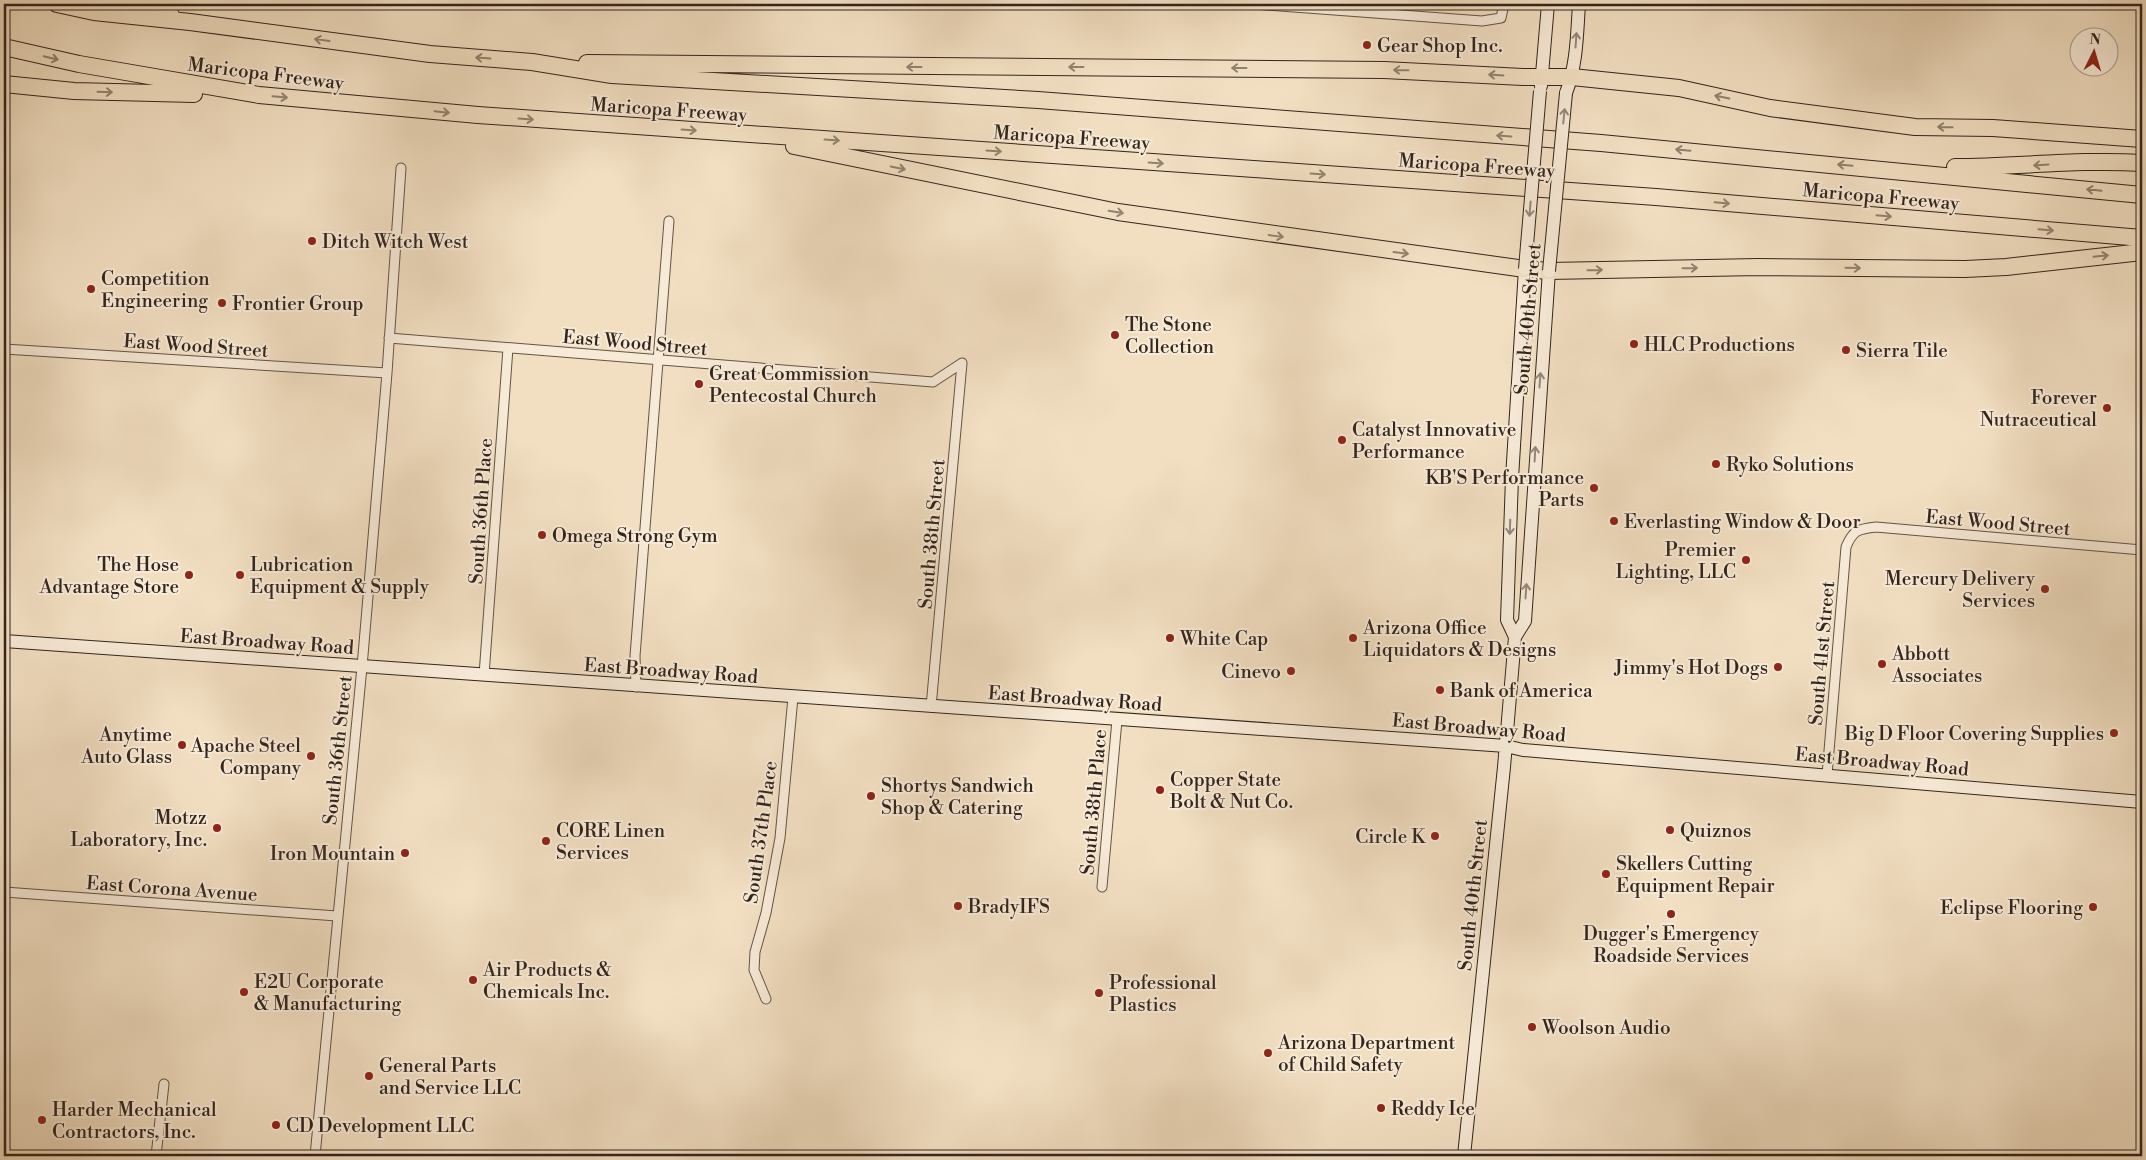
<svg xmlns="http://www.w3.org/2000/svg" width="2146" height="1160" font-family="'Libre Bodoni',serif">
<rect width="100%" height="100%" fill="#f2dfc2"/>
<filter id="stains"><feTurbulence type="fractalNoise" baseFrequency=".004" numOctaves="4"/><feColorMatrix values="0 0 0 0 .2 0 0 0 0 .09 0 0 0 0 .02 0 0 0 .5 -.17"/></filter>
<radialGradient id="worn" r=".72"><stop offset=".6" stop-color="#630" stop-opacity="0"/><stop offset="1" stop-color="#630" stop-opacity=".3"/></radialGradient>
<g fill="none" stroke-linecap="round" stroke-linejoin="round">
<g stroke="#635446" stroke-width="11">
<path id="street" d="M1253 4 1482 21 1501 18 1504 4
M389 338 933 382 962 363
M4 349 387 373
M484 675 508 348
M636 687 635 656 669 221
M931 707 962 363
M1827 775 1846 547C1853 530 1858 529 1876 527L2142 550
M1102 887 1117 720
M4 892 337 916
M766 999 754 970 755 952 766 913 780 838 793 697
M156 1156 164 1084
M315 1156 362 667 387 373 401 168"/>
</g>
<g stroke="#33251c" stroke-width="14">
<path id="secondary" d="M1541 86 1548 4
M1566 93C1577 64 1577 34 1579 4
M1515 637 1507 620 1512 478 1525 269
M4 641 1506 746 1523 750 2142 802
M1464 1156 1504 767 1515 637 1525 621 1549 271"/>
</g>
<g stroke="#33251c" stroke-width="18">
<path id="highway" d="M57 4 94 12 190 22 430 54 532 62 612 75 1038 100 1601 143 2142 195
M143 4 171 15
M4 47 79 64 259 95 478 115 1656 197 2142 238
M587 63 1384 70 1523 77H1572L1679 88 1770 108 1915 127 1993 128 2142 139
M4 84 74 91 194 94
M794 146 1118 212 1525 269 1549 271 1758 267 1965 269 2006 267 2142 252
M1955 167C2017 167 2080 159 2142 163"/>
</g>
<use href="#street" stroke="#f7ead7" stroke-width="9"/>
<use href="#secondary" stroke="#f7ead7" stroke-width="12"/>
<use href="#highway" stroke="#f2dfc2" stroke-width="16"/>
<g stroke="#33251c" stroke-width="14" stroke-linecap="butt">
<path id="secondary-bridge" d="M1525 269 1540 91
M1549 271 1566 93"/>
</g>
<use href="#secondary-bridge" stroke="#f7ead7" stroke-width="12"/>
</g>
<defs><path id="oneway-shaft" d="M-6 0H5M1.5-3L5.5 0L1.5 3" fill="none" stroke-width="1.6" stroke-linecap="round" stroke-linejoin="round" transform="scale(1.25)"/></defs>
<g stroke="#92826f">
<use href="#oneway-shaft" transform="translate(322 40) rotate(-172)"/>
<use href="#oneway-shaft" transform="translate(51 58) rotate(13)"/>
<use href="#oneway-shaft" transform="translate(483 58) rotate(-176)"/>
<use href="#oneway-shaft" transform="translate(914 67) rotate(-180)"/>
<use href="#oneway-shaft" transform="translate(1076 67) rotate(-180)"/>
<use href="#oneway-shaft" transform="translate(1239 68) rotate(-180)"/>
<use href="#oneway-shaft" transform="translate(1401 70) rotate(-179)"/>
<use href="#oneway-shaft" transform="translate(1496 75) rotate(-176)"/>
<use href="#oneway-shaft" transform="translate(105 92) rotate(2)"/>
<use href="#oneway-shaft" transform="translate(280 97) rotate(5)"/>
<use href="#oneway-shaft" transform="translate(1722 97) rotate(-168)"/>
<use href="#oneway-shaft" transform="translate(442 112) rotate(6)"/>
<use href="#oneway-shaft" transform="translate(526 119) rotate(4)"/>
<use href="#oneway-shaft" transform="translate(1945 127) rotate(-179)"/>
<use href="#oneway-shaft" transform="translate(689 130) rotate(4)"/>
<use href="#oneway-shaft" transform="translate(1504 136) rotate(-176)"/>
<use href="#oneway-shaft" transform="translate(832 140) rotate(4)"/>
<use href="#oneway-shaft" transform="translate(1683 150) rotate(-175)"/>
<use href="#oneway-shaft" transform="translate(994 151) rotate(4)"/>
<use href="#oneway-shaft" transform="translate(1156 163) rotate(4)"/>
<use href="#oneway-shaft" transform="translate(1845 165) rotate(-175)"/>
<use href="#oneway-shaft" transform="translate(2041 165) rotate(176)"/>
<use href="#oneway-shaft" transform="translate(898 168) rotate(12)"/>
<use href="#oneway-shaft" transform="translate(1318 174) rotate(4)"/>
<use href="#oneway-shaft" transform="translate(2094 190) rotate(-174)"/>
<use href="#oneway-shaft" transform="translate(1722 203) rotate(5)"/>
<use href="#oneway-shaft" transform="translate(1116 212) rotate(10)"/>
<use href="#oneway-shaft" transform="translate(1884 216) rotate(5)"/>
<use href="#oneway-shaft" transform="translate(2046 230) rotate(5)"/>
<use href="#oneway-shaft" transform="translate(1276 236) rotate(8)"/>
<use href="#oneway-shaft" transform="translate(1401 253) rotate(7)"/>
<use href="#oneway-shaft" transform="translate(2101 256) rotate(-6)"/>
<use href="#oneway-shaft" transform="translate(1690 268) rotate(-1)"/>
<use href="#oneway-shaft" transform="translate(1853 268) rotate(1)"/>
<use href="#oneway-shaft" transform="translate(1595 270) rotate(-1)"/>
</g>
<g stroke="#95887a">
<use href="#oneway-shaft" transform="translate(1576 40) rotate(-86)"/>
<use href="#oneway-shaft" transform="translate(1564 116) rotate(-84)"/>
<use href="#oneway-shaft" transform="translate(1530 209) rotate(95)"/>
<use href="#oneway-shaft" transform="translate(1540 380) rotate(-86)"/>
<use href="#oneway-shaft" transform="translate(1535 454) rotate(-87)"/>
<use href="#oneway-shaft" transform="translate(1510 527) rotate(92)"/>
<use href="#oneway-shaft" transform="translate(1526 591) rotate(-86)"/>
</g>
<g fill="#8f2418" stroke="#f7ead7" stroke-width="2">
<circle cx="1367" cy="45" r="5"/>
<circle cx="312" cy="241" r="5"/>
<circle cx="91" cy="289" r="5"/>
<circle cx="222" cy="303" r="5"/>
<circle cx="1115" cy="335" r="5"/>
<circle cx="1634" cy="344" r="5"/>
<circle cx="1846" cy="350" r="5"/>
<circle cx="699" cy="384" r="5"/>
<circle cx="2107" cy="408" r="5"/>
<circle cx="1342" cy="440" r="5"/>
<circle cx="1716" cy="464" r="5"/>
<circle cx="1594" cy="488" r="5"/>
<circle cx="1614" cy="521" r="5"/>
<circle cx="542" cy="535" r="5"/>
<circle cx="1746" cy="560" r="5"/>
<circle cx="189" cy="575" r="5"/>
<circle cx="240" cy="575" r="5"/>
<circle cx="2045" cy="589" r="5"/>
<circle cx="1170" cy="638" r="5"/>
<circle cx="1353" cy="638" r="5"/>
<circle cx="1882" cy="664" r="5"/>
<circle cx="1778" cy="667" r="5"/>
<circle cx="1291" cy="671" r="5"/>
<circle cx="1440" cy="690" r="5"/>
<circle cx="2114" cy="733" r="5"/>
<circle cx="182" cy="745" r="5"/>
<circle cx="311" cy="756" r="5"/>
<circle cx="1160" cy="790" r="5"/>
<circle cx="871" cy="796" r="5"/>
<circle cx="217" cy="828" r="5"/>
<circle cx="1670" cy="830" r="5"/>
<circle cx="1435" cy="836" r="5"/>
<circle cx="546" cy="841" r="5"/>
<circle cx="405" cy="853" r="5"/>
<circle cx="1606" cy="874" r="5"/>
<circle cx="958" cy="906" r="5"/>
<circle cx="2093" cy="907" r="5"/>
<circle cx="1671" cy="914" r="5"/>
<circle cx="473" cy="980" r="5"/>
<circle cx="244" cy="992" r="5"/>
<circle cx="1099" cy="993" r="5"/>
<circle cx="1532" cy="1027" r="5"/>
<circle cx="1268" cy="1053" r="5"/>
<circle cx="369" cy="1076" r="5"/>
<circle cx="1381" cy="1108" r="5"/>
<circle cx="42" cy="1120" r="5"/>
<circle cx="276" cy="1125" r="5"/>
</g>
<g text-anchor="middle" stroke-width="4" stroke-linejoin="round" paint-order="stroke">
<g font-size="19" fill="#33251c" stroke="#f7ead7" text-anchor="start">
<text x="1377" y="52">Gear Shop Inc.</text>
<text x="322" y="248">Ditch Witch West</text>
<text x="101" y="285">Competition<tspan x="101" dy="22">Engineering</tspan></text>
<text x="232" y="310">Frontier Group</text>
<text x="1125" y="331">The Stone<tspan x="1125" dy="22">Collection</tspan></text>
<text x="1644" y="351">HLC Productions</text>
<text x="1856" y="357">Sierra Tile</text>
<text x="709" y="380">Great Commission<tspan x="709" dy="22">Pentecostal Church</tspan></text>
<text x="2097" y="404" text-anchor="end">Forever<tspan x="2097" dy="22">Nutraceutical</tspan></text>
<text x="1352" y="436">Catalyst Innovative<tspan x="1352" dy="22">Performance</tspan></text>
<text x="1726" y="471">Ryko Solutions</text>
<text x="1584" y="484" text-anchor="end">KB'S Performance<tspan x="1584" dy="22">Parts</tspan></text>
<text x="1624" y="528">Everlasting Window &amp; Door</text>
<text x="552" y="542">Omega Strong Gym</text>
<text x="1736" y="556" text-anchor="end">Premier<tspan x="1736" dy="22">Lighting, LLC</tspan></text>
<text x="179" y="571" text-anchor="end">The Hose<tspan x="179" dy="22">Advantage Store</tspan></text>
<text x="250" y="571">Lubrication<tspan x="250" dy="22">Equipment &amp; Supply</tspan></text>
<text x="2035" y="585" text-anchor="end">Mercury Delivery<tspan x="2035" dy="22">Services</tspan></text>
<text x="1363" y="634">Arizona Office<tspan x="1363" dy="22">Liquidators &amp; Designs</tspan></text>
<text x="1180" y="645">White Cap</text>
<text x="1892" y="660">Abbott<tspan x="1892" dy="22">Associates</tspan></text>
<text x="1768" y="674" text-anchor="end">Jimmy's Hot Dogs</text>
<text x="1281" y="678" text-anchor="end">Cinevo</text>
<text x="1450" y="697">Bank of America</text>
<text x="2104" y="740" text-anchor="end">Big D Floor Covering Supplies</text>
<text x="172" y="741" text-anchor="end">Anytime<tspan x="172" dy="22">Auto Glass</tspan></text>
<text x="301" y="752" text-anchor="end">Apache Steel<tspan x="301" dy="22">Company</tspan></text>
<text x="1170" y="786">Copper State<tspan x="1170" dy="22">Bolt &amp; Nut Co.</tspan></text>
<text x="881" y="792">Shortys Sandwich<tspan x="881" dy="22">Shop &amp; Catering</tspan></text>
<text x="207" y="824" text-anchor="end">Motzz<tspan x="207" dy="22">Laboratory, Inc.</tspan></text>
<text x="556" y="837">CORE Linen<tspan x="556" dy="22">Services</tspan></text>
<text x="1680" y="837">Quiznos</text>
<text x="1425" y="843" text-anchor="end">Circle K</text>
<text x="395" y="860" text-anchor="end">Iron Mountain</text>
<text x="1616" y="870">Skellers Cutting<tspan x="1616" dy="22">Equipment Repair</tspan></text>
<text x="968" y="913">BradyIFS</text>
<text x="2083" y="914" text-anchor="end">Eclipse Flooring</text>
<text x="1671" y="940" text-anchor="middle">Dugger's Emergency<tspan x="1671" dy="22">Roadside Services</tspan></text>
<text x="483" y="976">Air Products &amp;<tspan x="483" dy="22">Chemicals Inc.</tspan></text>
<text x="254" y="988">E2U Corporate<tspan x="254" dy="22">&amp; Manufacturing</tspan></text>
<text x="1109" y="989">Professional<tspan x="1109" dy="22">Plastics</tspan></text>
<text x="1542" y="1034">Woolson Audio</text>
<text x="1278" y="1049">Arizona Department<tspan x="1278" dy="22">of Child Safety</tspan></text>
<text x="379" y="1072">General Parts<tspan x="379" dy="22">and Service LLC</tspan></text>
<text x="1391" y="1115">Reddy Ice</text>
<text x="52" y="1116">Harder Mechanical<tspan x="52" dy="22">Contractors, Inc.</tspan></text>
<text x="286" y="1132">CD Development LLC</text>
</g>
<g font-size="19" fill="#33251c" stroke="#f7ead7">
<text transform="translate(266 73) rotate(7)" y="7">Maricopa Freeway</text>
<text transform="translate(669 109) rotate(4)" y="7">Maricopa Freeway</text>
<text transform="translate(1072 137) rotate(4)" y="7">Maricopa Freeway</text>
<text transform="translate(1477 165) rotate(4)" y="7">Maricopa Freeway</text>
<text transform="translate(1881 196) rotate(5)" y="7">Maricopa Freeway</text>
<text transform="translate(1527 319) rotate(-85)" y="7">South 40th Street</text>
<text transform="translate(635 342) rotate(5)" y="7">East Wood Street</text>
<text transform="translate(196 345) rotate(4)" y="7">East Wood Street</text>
<text transform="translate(480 511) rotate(-86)" y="7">South 36th Place</text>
<text transform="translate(1998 522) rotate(5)" y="7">East Wood Street</text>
<text transform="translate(931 534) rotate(-85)" y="7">South 38th Street</text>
<text transform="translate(267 641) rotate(4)" y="7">East Broadway Road</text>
<text transform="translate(1821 653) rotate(-85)" y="7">South 41st Street</text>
<text transform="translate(671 670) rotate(4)" y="7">East Broadway Road</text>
<text transform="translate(1075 698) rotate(4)" y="7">East Broadway Road</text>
<text transform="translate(1479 727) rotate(5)" y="7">East Broadway Road</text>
<text transform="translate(337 750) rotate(-84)" y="7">South 36th Street</text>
<text transform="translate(1882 761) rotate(5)" y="7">East Broadway Road</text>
<text transform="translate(1093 802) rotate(-85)" y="7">South 38th Place</text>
<text transform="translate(760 832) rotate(-82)" y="7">South 37th Place</text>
<text transform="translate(172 888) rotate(4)" y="7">East Corona Avenue</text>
<text transform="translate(1472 895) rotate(-84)" y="7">South 40th Street</text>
</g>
</g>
<rect width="2146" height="1160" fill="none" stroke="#f2dfc2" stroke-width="20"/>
<rect x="5" y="5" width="2136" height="1150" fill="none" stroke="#33251c" stroke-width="2.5"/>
<rect x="10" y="10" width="2126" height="1140" fill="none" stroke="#33251c"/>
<g transform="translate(2094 52) rotate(5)"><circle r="24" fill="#f7ead7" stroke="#a99b8c"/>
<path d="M0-4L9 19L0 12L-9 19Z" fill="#8f2418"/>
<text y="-8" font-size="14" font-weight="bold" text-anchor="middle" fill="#33251c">N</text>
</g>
<rect width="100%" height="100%" filter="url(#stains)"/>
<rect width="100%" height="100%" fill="url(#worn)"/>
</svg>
